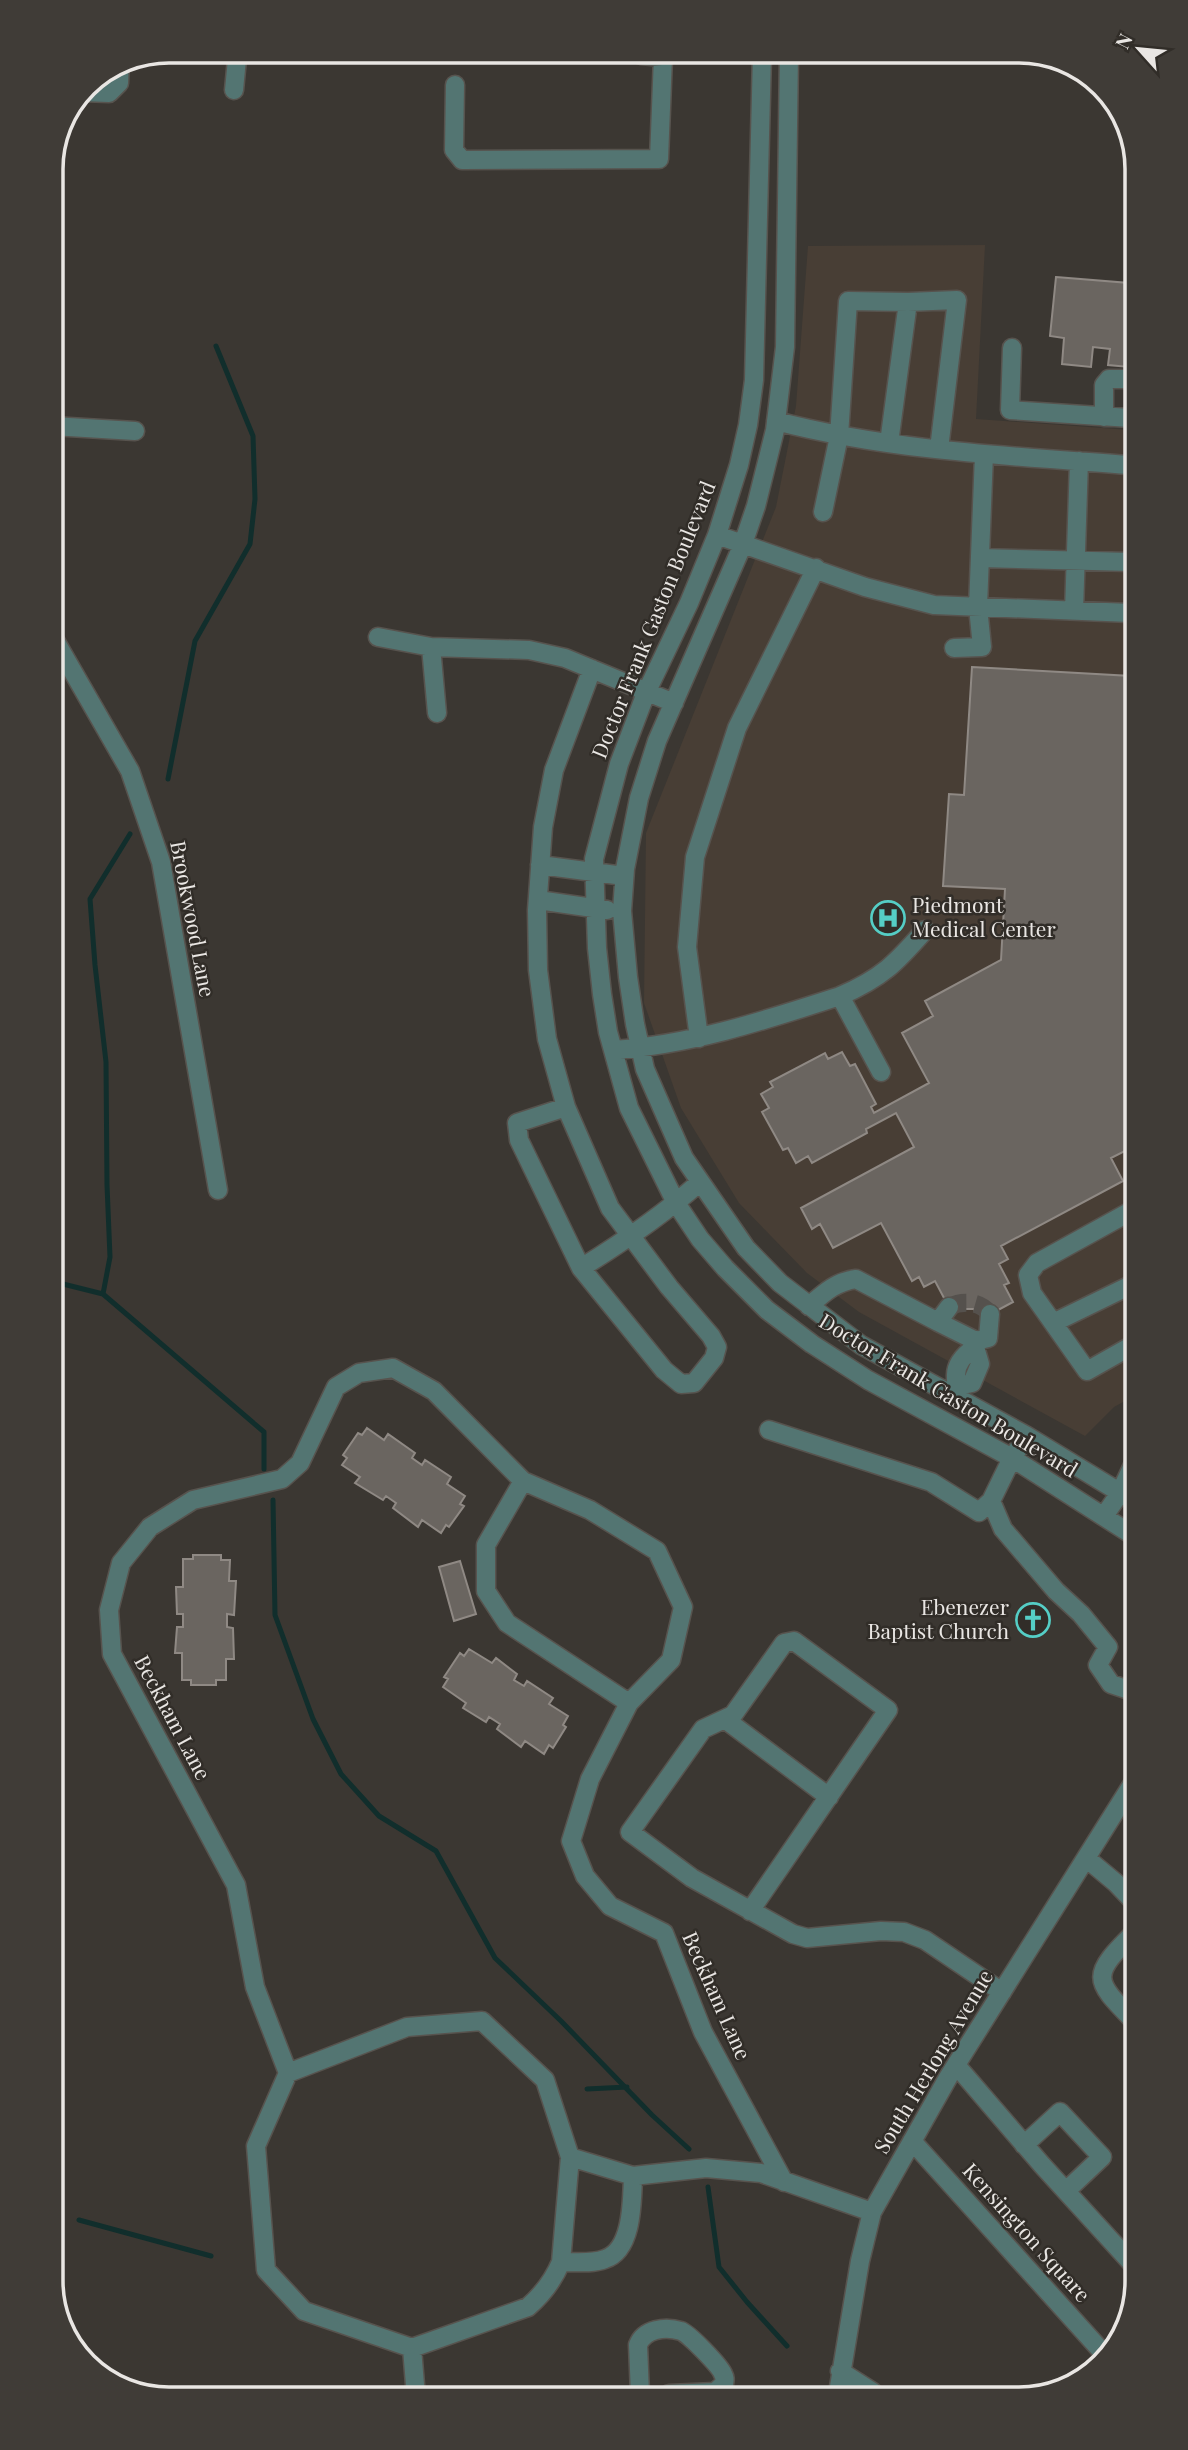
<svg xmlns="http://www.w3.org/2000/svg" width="1188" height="2450" font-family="'Playfair Display',serif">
<rect width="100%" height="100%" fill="#3b3732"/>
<path fill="#483e35" d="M985 245 976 419 1130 430 1134 1396 1114 1407 1085 1436 859 1312 807 1273 739 1203 681 1108 644 1003 646 833 776 507 796 406 808 246Z"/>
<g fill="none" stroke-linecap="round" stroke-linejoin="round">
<path stroke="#112e2c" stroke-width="5" d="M168 779 195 641 250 544 255 499 253 436 216 346
M130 834 90 899 95 965 106 1062 107 1185 110 1257 103 1294 264 1432V1469
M55 1282 103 1294
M273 1500 275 1615 313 1719 341 1774 379 1816 436 1851 495 1958 561 2021 652 2115 689 2149
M587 2089 627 2087
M708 2187 719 2267 747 2302 787 2346
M79 2220 211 2256"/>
</g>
<path fill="#6a6560" stroke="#8f8984" stroke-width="2" d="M1056 277 1129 283V367L1108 365 1110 349 1093 347 1091 367 1062 364 1064 338 1050 336Z
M972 667 1131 676 1133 1147 1111 1158 1123 1181 1001 1246 1008 1259 999 1264 1009 1283 1004 1285 1013 1302 985 1317 973 1309H959L952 1313 935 1281 924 1287 919 1277 912 1281 881 1223 833 1248 820 1224 812 1229 801 1208 914 1147 896 1113 866 1129 867 1133 812 1163 808 1156 796 1163 788 1148 783 1150 762 1112 769 1108 761 1094 773 1087 770 1082 825 1053 828 1059 842 1052 850 1066 855 1064 876 1104 871 1107 874 1113 929 1083 902 1033 933 1016 925 1001 1001 960 1005 889 943 886 949 794 964 795Z
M367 1428 384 1440 388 1434 415 1453 412 1458 422 1465 425 1460 451 1477 447 1484 465 1496 460 1504 464 1506 449 1527 446 1525 441 1533 422 1520 418 1527 393 1508 396 1503 386 1496 383 1500 355 1483 360 1477 342 1465 347 1458 343 1455 358 1433 362 1435Z
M193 1555H221V1560H230L229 1581H236L234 1615 227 1614V1627L233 1628 234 1659H226V1680H216V1685H191V1680H182V1653H175L177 1627H183V1614H177L176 1587H183V1559H193Z
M460 1561 476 1614 454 1621 439 1567Z
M469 1649 492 1663 496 1658 517 1674 514 1680 524 1686 527 1681 553 1698 549 1704 568 1716 563 1725 566 1727 553 1748 549 1745 544 1754 525 1741 521 1747 497 1729 500 1724 489 1717 486 1722 463 1708 466 1703 443 1687 448 1679 444 1677 460 1653 464 1656Z"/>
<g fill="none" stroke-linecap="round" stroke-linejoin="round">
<path stroke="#55514d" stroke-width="18" stroke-dasharray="18 9" stroke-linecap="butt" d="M949 1307C963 1300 980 1301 990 1314"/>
<g stroke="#57534e" stroke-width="21">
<path id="minor" d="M789 53 785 347 775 430 756 506 743 544 657 741 639 798 625 869 622 911 628 977 635 1024 645 1069 684 1158 746 1248 780 1283 861 1345 1027 1436 1134 1501
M762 54 754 380 748 425 739 465 717 535 689 603 646 693 619 764 594 859 597 948 602 994 608 1032 629 1108 676 1203 700 1239 725 1268 767 1310 812 1344 868 1380 1012 1458 1134 1536
M455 85 454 150 462 160 659 159 663 57 641 55
M234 90 237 59
M82 92 109 93 119 83 120 62
M1012 348 1010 410 1130 418
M1104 417V385L1109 379H1129
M776 421C891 451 1011 456 1130 465
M52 426 135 431
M889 443 908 302
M823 512 839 436 848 301 908 302 957 300 939 449
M717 535 865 587 934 605 1130 613
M980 558 1130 562
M1074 611 1079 461
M53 637 130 771 161 862 218 1190
M378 637 431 647 529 650 565 658 674 703
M431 647 437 713
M954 648 982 647 978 607 984 454
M540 865 624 876
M538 900 607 910
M840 996 881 1072
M699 1038 687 947 695 857 737 728 816 568
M613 1050C691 1045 766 1020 840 996 882 978 896 963 925 930
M566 1107 517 1123 519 1140 581 1268 664 1370 681 1384 694 1383 714 1358 717 1347 711 1336 669 1287 610 1208 566 1107 547 1039 538 970 537 910 543 827 554 770 592 669
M1133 1210 1037 1263 1028 1275 1032 1293 1087 1371 1133 1345
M581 1268C623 1242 663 1215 700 1182
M809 1306C824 1293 835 1282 856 1279L938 1322
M949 1307 938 1322 976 1341 988 1338 990 1314
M1053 1323 1133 1284
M958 1386 972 1383 980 1364 975 1347 976 1341
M954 1394C957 1387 956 1385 956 1377 955 1364 965 1354 975 1347
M769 1430 931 1482 979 1512 991 1501 1012 1458 1027 1436
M523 1481 486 1545V1591L507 1623 629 1703
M991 1501 1003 1529 1056 1591 1081 1614 1108 1647 1098 1665 1111 1684 1135 1692
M1104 1516 1120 1493 1134 1463
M726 1720 829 1797
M1086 1858 1116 1883 1136 1904
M750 1911 888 1710 794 1641 784 1643 733 1715 703 1729 630 1832 692 1878 793 1934 807 1938 881 1931 904 1932 925 1940 1002 1992
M1136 1931C1089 1977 1093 1979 1136 2023
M482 2021 545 2080 570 2157 561 2262C553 2281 543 2294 528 2307L412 2348 304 2311 266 2270 256 2146 288 2073 407 2027Z
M956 2065 1042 2165 1137 2269
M288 2073 255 1987 236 1885 112 1654 109 1610 121 1563 150 1527 193 1500 282 1479 300 1463 336 1387 359 1373 393 1368 434 1391 523 1481 590 1510 657 1551 683 1607 671 1660 629 1703 590 1779 571 1841 585 1876 610 1906 664 1933 703 2032 784 2182
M912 2141 1106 2356
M1024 2145 1060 2112 1102 2157 1066 2191
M570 2157 633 2176 706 2168 761 2173 872 2212
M561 2262C575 2262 592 2264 605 2259 633 2250 632 2200 633 2176
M412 2348 416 2397
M840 2371 873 2392
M838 2393 860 2261 872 2212 949 2076 1135 1780
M640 2394 638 2345C644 2329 665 2326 681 2331 688 2333 720 2366 723 2374 725 2378 725 2379 724 2384L715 2392 669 2394"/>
</g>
<use href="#minor" stroke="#537572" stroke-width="18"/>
</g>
<defs>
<g id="hospital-ring" transform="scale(1.75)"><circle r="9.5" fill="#312d28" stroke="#55cec6" stroke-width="1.5"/><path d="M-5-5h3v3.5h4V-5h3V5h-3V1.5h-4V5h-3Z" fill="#55cec6"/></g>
<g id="church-ring" transform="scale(1.75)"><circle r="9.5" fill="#312d28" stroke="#55cec6" stroke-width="1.5"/><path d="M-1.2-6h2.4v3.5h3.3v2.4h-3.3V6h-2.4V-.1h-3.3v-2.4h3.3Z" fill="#55cec6"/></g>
</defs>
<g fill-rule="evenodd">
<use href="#hospital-ring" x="888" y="918"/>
<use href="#church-ring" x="1033" y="1620"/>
</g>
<g text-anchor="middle" stroke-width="5" stroke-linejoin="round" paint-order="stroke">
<g font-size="21" fill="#e9e6e3" stroke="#312d28">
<text transform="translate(654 620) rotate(-68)" y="7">Doctor Frank Gaston Boulevard</text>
<text transform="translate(192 919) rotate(79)" y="7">Brookwood Lane</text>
<text transform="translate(948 1396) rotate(31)" y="7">Doctor Frank Gaston Boulevard</text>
<text transform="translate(172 1718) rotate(62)" y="7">Beckham Lane</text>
<text transform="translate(716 1996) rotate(66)" y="7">Beckham Lane</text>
<text transform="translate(934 2062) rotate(-59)" y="7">South Herlong Avenue</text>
<text transform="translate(1026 2233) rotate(48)" y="7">Kensington Square</text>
</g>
<g font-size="21" fill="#e9e6e3" stroke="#312d28" text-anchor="start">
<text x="912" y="913">Piedmont<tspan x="912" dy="24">Medical Center</tspan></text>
<text x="1009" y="1615" text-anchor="end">Ebenezer<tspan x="1009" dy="24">Baptist Church</tspan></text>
</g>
</g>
<path d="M0 0H1188V2450H0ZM169 63H1019A106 106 0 0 1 1125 169V2281A106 106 0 0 1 1019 2387H169A106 106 0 0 1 63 2281V169A106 106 0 0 1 169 63Z" fill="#403c37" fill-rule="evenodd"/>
<path fill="none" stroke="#e9e6e3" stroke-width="3.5" d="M169 63H1019A106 106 0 0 1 1125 169V2281A106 106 0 0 1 1019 2387H169A106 106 0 0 1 63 2281V169A106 106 0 0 1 169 63Z"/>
<g transform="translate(1139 49) rotate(297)" stroke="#312d28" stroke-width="5" paint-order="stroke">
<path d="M0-5L12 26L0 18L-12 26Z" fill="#e9e6e3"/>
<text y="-10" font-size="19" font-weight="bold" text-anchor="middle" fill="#e9e6e3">N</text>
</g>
</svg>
